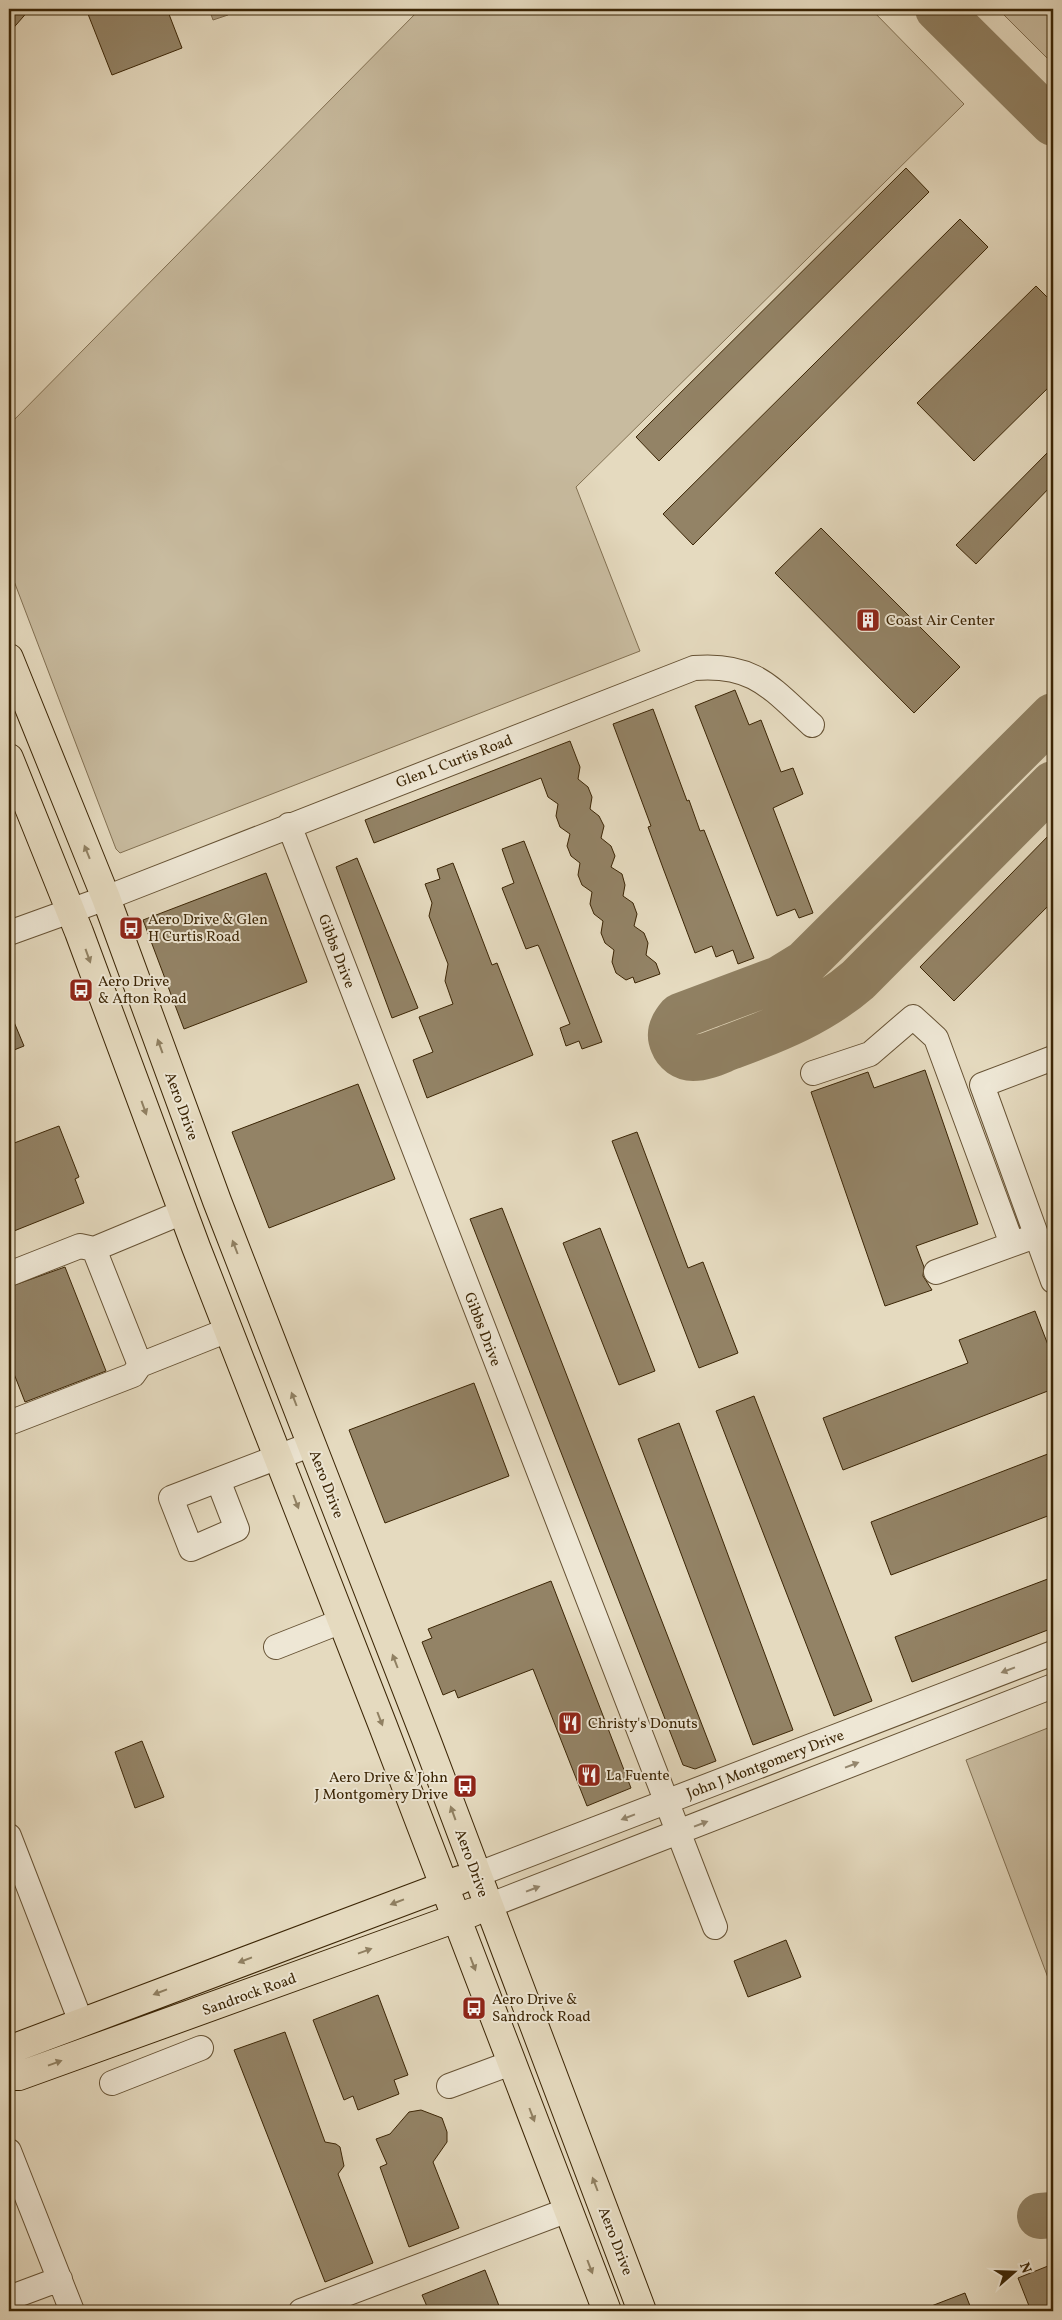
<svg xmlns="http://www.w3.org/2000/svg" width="1062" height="2320" font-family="Vollkorn,serif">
<rect width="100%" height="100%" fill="#e5dabf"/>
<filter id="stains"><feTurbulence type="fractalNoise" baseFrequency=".004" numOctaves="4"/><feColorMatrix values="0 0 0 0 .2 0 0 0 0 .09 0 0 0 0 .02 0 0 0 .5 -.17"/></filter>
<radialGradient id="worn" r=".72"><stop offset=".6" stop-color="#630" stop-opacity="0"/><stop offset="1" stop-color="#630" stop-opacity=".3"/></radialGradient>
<path fill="#c8bb9f" stroke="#827052" d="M420 9H871L964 104 576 487 640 651 120 853 116 849 9 568V425Z
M998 9H1053V64Z
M1053 1726V1991L966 1760Z"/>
<path fill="#ab9c80" stroke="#7e6c4f" d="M209 9H226L228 15 213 20Z"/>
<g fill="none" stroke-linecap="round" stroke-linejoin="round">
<path stroke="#908062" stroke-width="46" d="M938 9 1053 123
M1053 716 805 963 779 979 680 1016C673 1024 668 1033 673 1044 676 1052 684 1058 693 1058 707 1058 721 1050 733 1046 779 1029 821 1012 858 980L1053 784
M1040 2216 1053 2215"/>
</g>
<path fill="#938366" stroke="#3b2505" d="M9 9H30L9 33Z
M86 9H167L182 48 112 75Z
M906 168 929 192 659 461 636 437Z
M960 219 988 247 693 545 663 514Z
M1036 286 1053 303V383L974 461 917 403Z
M1053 447V484L976 564 956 545Z
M821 528 960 667 914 713 775 573Z
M735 690 749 725 761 720 781 772 793 768 803 794 773 808 813 913 799 918 795 909 777 916 695 706Z
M653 709 687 801 689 800 700 831 704 830 754 958 738 964 733 950 716 957 712 946 695 953 663 868 648 827 651 826 613 724Z
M570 741 580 767 578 779 588 787 592 797 590 809 599 816 604 826 601 838 611 846 615 856 611 867 622 874 625 885 623 896 633 903 637 914 634 926 644 933 648 943 646 955 656 963 660 974 635 983 633 977 626 980 616 973 612 962 614 950 605 943 601 933 603 921 594 914 590 904 592 892 582 885 578 875 580 863 571 856 567 846 570 834 560 827 556 816 558 804 548 797 541 778 374 843 365 820Z
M1053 831V901L954 1001 920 967Z
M524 841 602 1042 582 1049 579 1041 566 1046 560 1028 570 1024 540 949 538 945 526 949 502 888 514 883 502 849Z
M357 858 418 1008 392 1018 336 867Z
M453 863 492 965 497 963 533 1055 427 1098 413 1060 433 1052 419 1017 453 1004 445 981 448 964 429 916 432 903 425 884 440 879 437 869Z
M266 873 307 982 184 1029 143 920Z
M9 1010 24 1046 9 1052Z
M925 1070 978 1224 916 1246 924 1267 923 1276 932 1290 885 1306 811 1092 868 1072 874 1088Z
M358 1084 395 1179 269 1228 232 1132Z
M59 1126 79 1177 75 1179 84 1203 9 1233V1145Z
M637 1132 688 1268 703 1262 738 1353 699 1368 612 1141Z
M502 1208 716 1761 695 1769 683 1765 470 1219Z
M600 1228 655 1371 619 1385 563 1243Z
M65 1267 106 1371 25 1402 9 1361V1287Z
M1035 1311 1053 1358V1389L843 1470 823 1418 968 1363 959 1340Z
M474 1383 509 1476 385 1523 349 1430Z
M754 1396 872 1701 834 1716 716 1411Z
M679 1423 793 1730 753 1745 638 1439Z
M1053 1452V1514L891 1575 871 1522Z
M1053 1577V1628L912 1682 895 1637Z
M551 1581 631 1788 587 1806 533 1669 458 1698 455 1690 443 1695 422 1642 432 1638 428 1629Z
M142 1741 164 1797 135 1808 115 1752Z
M786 1940 801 1977 748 1997 734 1961Z
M378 1995 408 2075 394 2080 399 2094 358 2110 353 2096 344 2100 313 2020Z
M285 2032 325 2142 336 2144 340 2147 344 2166 338 2174 373 2263 325 2282 234 2050Z
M421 2110 442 2118 447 2132V2142L433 2162 459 2228 409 2247 380 2167 387 2164 376 2139 390 2134 409 2112Z
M1053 2264V2311H1031L1018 2278Z
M485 2270 501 2311H429L422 2295Z
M965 2293 972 2311H921V2310Z"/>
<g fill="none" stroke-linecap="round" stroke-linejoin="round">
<g stroke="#665234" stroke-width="26">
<path id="minor" d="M289 825 715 1927
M9 933 106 898 694 668C754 663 771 688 812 725
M1053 1058 982 1085 1053 1281
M813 1073 870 1054 913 1017 936 1038 1012 1244
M183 1212 94 1249 140 1365 228 1330
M936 1272 1027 1239
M9 1274 80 1246 94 1249
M9 1423 133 1375 140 1365
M218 1480 237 1529 191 1549 171 1498 312 1444
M276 1647 342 1621
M9 1836 81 2022
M476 1875 1053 1653
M488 1906 1053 1686
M112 2083 201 2048
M449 2086 511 2063
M9 2151 72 2311
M9 2298 60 2279
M301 2311 568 2210"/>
</g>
<g stroke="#3b2505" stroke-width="30">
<path id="major" d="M9 658 106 898 217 1201 426 1739 642 2311
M9 758 79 932 196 1247 383 1726 607 2311
M9 2050 460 1880
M9 2076H19L473 1912"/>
</g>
<use href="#minor" stroke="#eee7d5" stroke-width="24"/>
<use href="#major" stroke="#e5dabf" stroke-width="28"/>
</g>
<defs><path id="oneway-solid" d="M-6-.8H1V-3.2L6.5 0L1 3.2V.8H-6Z" transform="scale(1.25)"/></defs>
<g fill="#908062">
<use href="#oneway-solid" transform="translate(87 852) rotate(-112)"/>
<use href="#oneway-solid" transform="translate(88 956) rotate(70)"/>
<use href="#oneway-solid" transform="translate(160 1046) rotate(-110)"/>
<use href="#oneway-solid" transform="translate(144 1108) rotate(70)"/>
<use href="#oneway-solid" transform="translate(235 1247) rotate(-111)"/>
<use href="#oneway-solid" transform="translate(294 1399) rotate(-111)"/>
<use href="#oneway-solid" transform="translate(296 1502) rotate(69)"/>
<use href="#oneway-solid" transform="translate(395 1661) rotate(-111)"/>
<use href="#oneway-solid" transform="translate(380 1719) rotate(69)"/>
<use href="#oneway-solid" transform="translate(453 1813) rotate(-110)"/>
<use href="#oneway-solid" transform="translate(397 1902) rotate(159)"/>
<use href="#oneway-solid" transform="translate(365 1951) rotate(-20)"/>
<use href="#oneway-solid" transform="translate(245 1960) rotate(159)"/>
<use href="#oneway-solid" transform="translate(473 1964) rotate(69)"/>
<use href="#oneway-solid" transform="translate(160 1992) rotate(159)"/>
<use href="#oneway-solid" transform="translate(55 2063) rotate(-20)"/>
<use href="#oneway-solid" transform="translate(532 2115) rotate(69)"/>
<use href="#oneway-solid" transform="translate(595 2184) rotate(-111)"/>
<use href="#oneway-solid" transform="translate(590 2267) rotate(69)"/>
</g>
<g fill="#94866d">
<use href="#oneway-solid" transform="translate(1008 1670) rotate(159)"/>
<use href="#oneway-solid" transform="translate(852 1765) rotate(-21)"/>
<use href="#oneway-solid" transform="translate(628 1817) rotate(159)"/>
<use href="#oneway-solid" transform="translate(701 1824) rotate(-21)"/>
<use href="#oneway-solid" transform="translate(533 1889) rotate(-21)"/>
</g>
<defs>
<g id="building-square" transform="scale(1.25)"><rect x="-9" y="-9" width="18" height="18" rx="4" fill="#8f2418" stroke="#eee7d5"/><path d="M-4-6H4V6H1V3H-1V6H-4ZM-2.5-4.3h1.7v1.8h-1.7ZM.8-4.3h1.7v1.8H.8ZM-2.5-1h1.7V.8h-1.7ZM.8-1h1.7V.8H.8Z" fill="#fff"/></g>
<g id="bus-square" transform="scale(1.25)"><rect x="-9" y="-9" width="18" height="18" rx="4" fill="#8f2418" stroke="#eee7d5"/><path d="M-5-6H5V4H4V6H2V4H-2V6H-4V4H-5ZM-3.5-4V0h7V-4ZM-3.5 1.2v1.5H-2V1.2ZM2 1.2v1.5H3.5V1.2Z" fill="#fff"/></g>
<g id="restaurant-square" transform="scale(1.25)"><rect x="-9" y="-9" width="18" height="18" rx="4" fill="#8f2418" stroke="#eee7d5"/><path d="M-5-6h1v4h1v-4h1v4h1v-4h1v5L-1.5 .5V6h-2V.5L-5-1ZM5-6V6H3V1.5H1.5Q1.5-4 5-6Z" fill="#fff"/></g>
</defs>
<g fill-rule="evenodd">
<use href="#building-square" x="868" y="620"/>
<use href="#bus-square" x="131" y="928"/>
<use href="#bus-square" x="81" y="990"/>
<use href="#restaurant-square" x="570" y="1723"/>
<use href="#restaurant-square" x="589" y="1775"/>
<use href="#bus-square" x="465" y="1786"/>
<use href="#bus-square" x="474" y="2008"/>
</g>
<g text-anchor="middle" stroke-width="4" stroke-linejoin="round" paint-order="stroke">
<g font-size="15" fill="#3b2505" stroke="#eee7d5" text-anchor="start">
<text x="886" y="625">Coast Air Center</text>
<text x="148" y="924">Aero Drive &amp; Glen<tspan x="148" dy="17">H Curtis Road</tspan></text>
<text x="98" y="986">Aero Drive<tspan x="98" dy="17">&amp; Afton Road</tspan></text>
<text x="588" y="1728">Christy's Donuts</text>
<text x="606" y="1780">La Fuente</text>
<text x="448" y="1782" text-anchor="end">Aero Drive &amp; John<tspan x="448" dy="17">J Montgomery Drive</tspan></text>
<text x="492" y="2004">Aero Drive &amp;<tspan x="492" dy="17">Sandrock Road</tspan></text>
</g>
<g font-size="15" fill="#3b2505" stroke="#eee7d5">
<text transform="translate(454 761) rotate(-21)" y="5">Glen L Curtis Road</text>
<text transform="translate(337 951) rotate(69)" y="5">Gibbs Drive</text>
<text transform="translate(182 1106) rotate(70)" y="5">Aero Drive</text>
<text transform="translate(483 1329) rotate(69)" y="5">Gibbs Drive</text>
<text transform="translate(327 1484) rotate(69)" y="5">Aero Drive</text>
<text transform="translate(765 1764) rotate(-21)" y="5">John J Montgomery Drive</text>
<text transform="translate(472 1863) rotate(70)" y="5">Aero Drive</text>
<text transform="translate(249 1994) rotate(-20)" y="5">Sandrock Road</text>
<text transform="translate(616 2241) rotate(69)" y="5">Aero Drive</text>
</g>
</g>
<rect width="1062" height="2320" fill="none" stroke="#e5dabf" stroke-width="30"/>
<rect x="10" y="10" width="1042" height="2300" fill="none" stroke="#3b2505" stroke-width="2.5"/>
<rect x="15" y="15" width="1032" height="2290" fill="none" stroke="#3b2505"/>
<g transform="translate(1014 2272) rotate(70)" stroke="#eee7d5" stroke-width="4" paint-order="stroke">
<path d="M0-4L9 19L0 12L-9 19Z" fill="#3b2505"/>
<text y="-8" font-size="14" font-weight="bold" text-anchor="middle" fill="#3b2505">N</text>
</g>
<rect width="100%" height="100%" filter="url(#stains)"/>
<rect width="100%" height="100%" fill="url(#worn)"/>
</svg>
